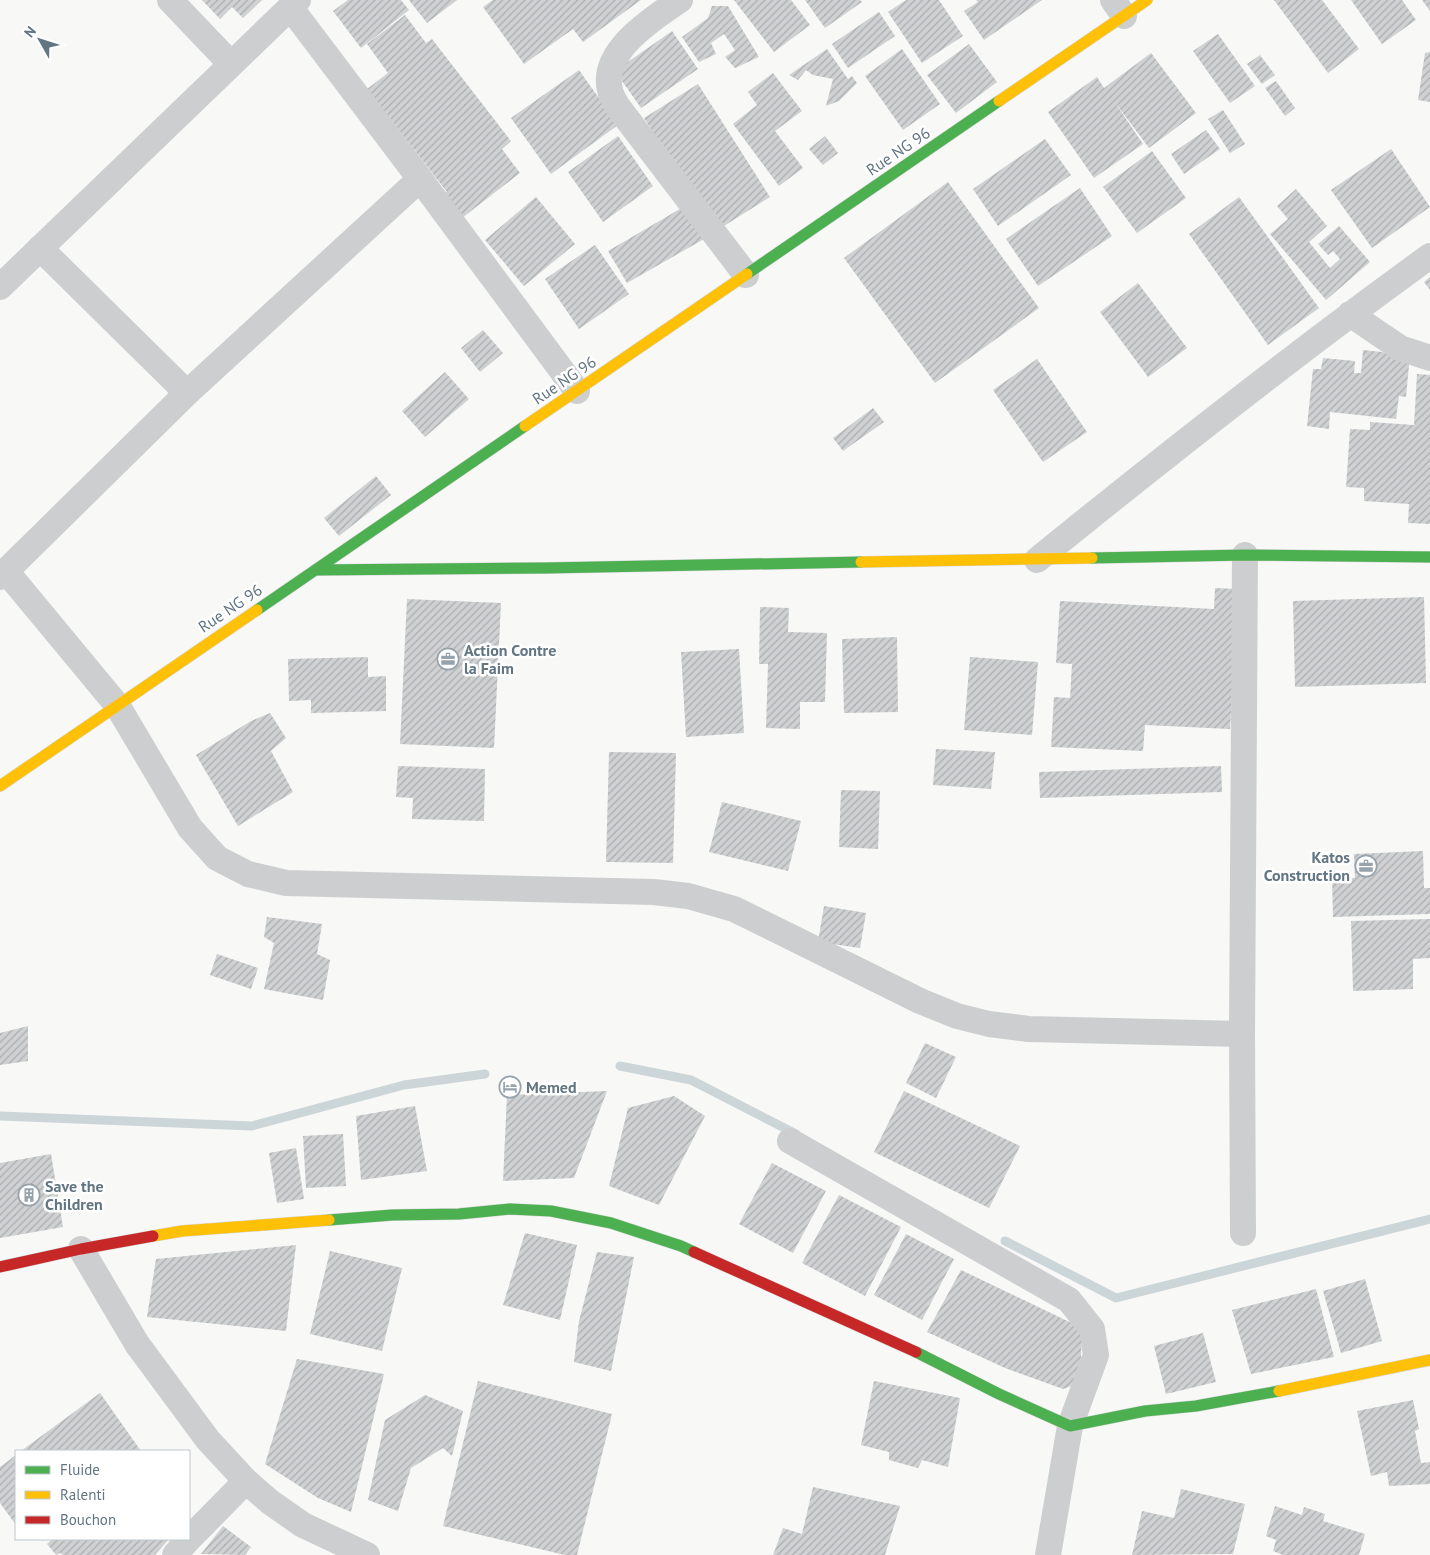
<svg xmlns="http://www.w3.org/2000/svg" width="1430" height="1555" font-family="'PT Sans',sans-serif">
<defs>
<pattern id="building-hatch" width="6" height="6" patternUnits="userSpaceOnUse" patternTransform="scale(1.25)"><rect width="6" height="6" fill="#cfd1d2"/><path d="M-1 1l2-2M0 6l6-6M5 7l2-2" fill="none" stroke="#abaeb0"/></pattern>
</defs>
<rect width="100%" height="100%" fill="#f8f8f7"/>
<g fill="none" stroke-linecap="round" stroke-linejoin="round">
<path stroke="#ccd5d8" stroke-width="9" d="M620 1066 691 1080 796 1134
M0 1116 252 1126 404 1085 485 1074
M1005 1241 1116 1298 1430 1219"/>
</g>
<path fill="url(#building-hatch)" d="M202 0H262L243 18 232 7 220 19Z
M348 0H401L409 10 361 48 333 11Z
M409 0H457L427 23Z
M493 0H641L583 42 573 29 524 64 483 7Z
M734 0H791L810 25 774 52Z
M805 0H860L862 2 825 28Z
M906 0H939L963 36 922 63 888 12Z
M976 0H1042L984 40 964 11 978 2Z
M1274 0H1322L1359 49 1328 73Z
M1351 0H1402L1416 20 1382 44Z
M1422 0H1430V11Z
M712 6H728L759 57 735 68 725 57 735 50 724 34 711 43 716 54 699 62 682 37 708 18Z
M879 12 895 36 848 68 832 44Z
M405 15 426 43 432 39 511 141 502 149 520 173 462 218 443 194 447 192 367 89 388 73 367 44Z
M672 31 698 69 641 108 615 71Z
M1218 34 1255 86 1230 103 1193 51Z
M969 44 997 82 956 113 927 75Z
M827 49 848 79 852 76 857 83 839 101 826 106 833 79 813 75 806 70 798 80 789 75Z
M902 49 940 104 903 130 865 76Z
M1430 52V102L1418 100 1425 53Z
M1151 53 1196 113 1149 148 1114 101 1143 144 1094 178 1048 112 1097 77 1104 88Z
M1260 55 1275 75 1262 84 1247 64Z
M579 70 618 125 551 174 511 118Z
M773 73 802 111 775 131 803 168 779 186 733 124 757 105 748 92Z
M1276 81 1295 108 1285 116 1265 88Z
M698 84 770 197 716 231 644 118Z
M1223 110 1245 144 1230 153 1208 119Z
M1206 130 1220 149 1184 174 1171 154Z
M618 136 653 186 603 222 568 172Z
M825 136 838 153 823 165 809 149Z
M1045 139 1071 175 998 226 973 189Z
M1391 149 1430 207 1372 248 1331 190Z
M1152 151 1186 198 1137 233 1103 187Z
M948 182 1039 308 935 383 844 258Z
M1080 188 1112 236 1038 286 1006 239Z
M1296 189 1327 226 1309 242 1330 268 1340 259 1333 251 1328 255 1318 244 1339 226 1370 262 1326 300 1270 234 1288 219 1277 206Z
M536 197 575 244 524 286 485 240Z
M1239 197 1319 308 1268 345 1189 234Z
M685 206 704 239 627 283 608 251Z
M595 245 629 294 579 329 545 279Z
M1430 277V290L1424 282Z
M1138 283 1187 348 1148 377 1100 312Z
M483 330 503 353 480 372 461 348Z
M1363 350 1410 355 1406 397 1399 396 1396 419 1330 412 1329 429 1307 426 1313 369H1321L1323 358 1355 361 1354 373H1361Z
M1037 359 1087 432 1043 462 993 390Z
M445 372 469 399 425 437 402 411Z
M1417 374 1430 375V524L1408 523 1409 504 1364 501V488L1346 487 1350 429 1370 430V422L1414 425Z
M873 408 884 422 843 451 833 438Z
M376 476 391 495 339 536 324 518Z
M1215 588 1238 589 1230 729 1145 725 1143 751 1051 747 1054 697 1070 698 1072 664 1056 663 1060 601 1214 609Z
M1424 597 1426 683 1295 687 1293 601Z
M407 599 501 603 494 748 400 744Z
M760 607 789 608 788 632 827 633 825 702H800V729L766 728 768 664H759Z
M897 637 898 712 844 713 842 639Z
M739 649 744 733 686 737 681 652Z
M368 657V677L386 676V711L311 713V700L289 701 288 659Z
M970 657 1038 662 1032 735 964 730Z
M270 713 286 738 271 751 293 792 238 826 196 755 251 721Z
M936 749 995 752 991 789 933 785Z
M609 752 676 753 673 863 606 862Z
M398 766 485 769 484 821 412 819 413 798 396 797Z
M1221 766 1222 792 1040 798 1039 772Z
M841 790 880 791 878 849 839 847Z
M722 802 801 821 788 871 709 852Z
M1423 851 1424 888H1430V914L1333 917 1332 879 1355 878 1354 854Z
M824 906 866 913 860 948 818 942Z
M267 917 322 924 317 954 330 960 323 1000 264 989 274 943 264 937Z
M1430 919V958L1413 959V989L1353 991 1351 921Z
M217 954 258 968 251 989 210 975Z
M28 1026V1061L0 1065V1033Z
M925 1043 956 1057 936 1098 906 1083Z
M607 1091 574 1178 503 1181 507 1095Z
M904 1091 1020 1146 989 1208 874 1152Z
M674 1096 705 1116 659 1205 609 1186 628 1108Z
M415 1106 427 1171 361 1180 356 1116Z
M343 1134 346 1186 306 1188 303 1136Z
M296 1148 304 1199 277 1203 269 1153Z
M51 1154 63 1227 0 1238V1163Z
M772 1163 826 1191 793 1253 739 1224Z
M839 1195 901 1227 865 1296 802 1263Z
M525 1233 577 1245 560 1320 503 1305Z
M906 1234 954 1259 922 1320 874 1295Z
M296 1245 286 1331 147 1317 156 1259Z
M330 1251 402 1268 382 1351 310 1334Z
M597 1252 634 1257 611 1371 574 1362 579 1321Z
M961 1270 1082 1328 1080 1383 1063 1389 1005 1368 927 1332Z
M1365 1279 1382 1341 1341 1353 1323 1291Z
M1316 1289 1334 1357 1251 1374 1232 1310Z
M1203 1333 1216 1382 1166 1394 1154 1346Z
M297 1359 384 1374 351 1512 318 1498 265 1464Z
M478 1381 612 1414 577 1555H565L443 1526Z
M874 1381 960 1398 948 1467 922 1460 918 1468 889 1460V1452L861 1445Z
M100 1393 141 1451H21Z
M425 1395 463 1411 452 1456 443 1448 411 1468 398 1511 368 1500 385 1420Z
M1413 1400 1419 1429 1415 1431 1421 1463 1430 1462V1484L1389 1486 1387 1472 1371 1476 1357 1411Z
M16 1455V1525L0 1503V1467Z
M813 1487 900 1506 885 1555H773L783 1528 802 1534Z
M1181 1489 1245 1504 1233 1554 1132 1555 1142 1511 1174 1518Z
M1275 1506 1302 1515 1304 1507 1325 1514 1323 1521 1365 1534 1359 1555H1283L1273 1551 1276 1540 1266 1536Z
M223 1526 251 1547 245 1555 201 1554Z
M53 1539H169L155 1555H63L60 1553 56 1555 47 1544Z"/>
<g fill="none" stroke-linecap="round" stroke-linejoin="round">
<g stroke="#d5d6d7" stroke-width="12">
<path id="fast" d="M747 274 999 101
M1092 558 1245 555 1430 557
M315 570 546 568 861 562
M257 610 525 426
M329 1220 392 1215 459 1214 510 1209 551 1211 611 1223 681 1246 694 1252
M916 1352 999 1394 1070 1426 1145 1411 1196 1406 1279 1391"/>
</g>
<g stroke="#d5d6d7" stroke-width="12">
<path id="slow" d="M999 101 1147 0
M525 426 747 274
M861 562 1092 558
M0 786 257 610
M153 1236 182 1231 329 1220
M1279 1391 1430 1360"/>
</g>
<g stroke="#d5d6d7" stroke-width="12">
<path id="jam" d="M694 1252 916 1352
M0 1267 81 1249 153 1236"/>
</g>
<path stroke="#cdcecf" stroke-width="26" d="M170 0 231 64
M680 0C654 18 600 51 610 90 611 96 615 102 618 107L746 275
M1113 0 1124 16
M290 7 420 179 577 391
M40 248 187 393
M0 287 298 0
M1350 314 1400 348 1430 358
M1037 560C1165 456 1296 353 1430 256
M6 571 117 705 190 828 217 858 248 874 286 883 654 892 688 896 734 909 920 1001 957 1016 989 1024 1028 1029 1242 1034
M0 577 187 393 420 179
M790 1141 1069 1300 1092 1329 1096 1355 1070 1426 1048 1555
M1243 1233 1242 1034 1245 555
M81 1249 137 1344 208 1440 246 1481
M175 1555 186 1542 246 1481 270 1502 303 1525 367 1555"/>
<use href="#fast" stroke="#4caf50" stroke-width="11"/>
<use href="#slow" stroke="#ffc107" stroke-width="11"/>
<use href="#jam" stroke="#c62828" stroke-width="11"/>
</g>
<defs>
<g id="office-ring" transform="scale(1.125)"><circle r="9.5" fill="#fff" stroke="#96a3ac" stroke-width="1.5"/><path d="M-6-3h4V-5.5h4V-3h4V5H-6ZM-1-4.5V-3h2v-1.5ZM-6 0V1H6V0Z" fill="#96a3ac"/></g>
<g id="hotel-ring" transform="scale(1.125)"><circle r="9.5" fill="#fff" stroke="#96a3ac" stroke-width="1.5"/><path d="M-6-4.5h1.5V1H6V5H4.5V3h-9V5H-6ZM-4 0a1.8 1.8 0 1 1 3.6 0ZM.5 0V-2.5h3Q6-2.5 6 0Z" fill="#96a3ac"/></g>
<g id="building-ring" transform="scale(1.125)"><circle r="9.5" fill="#fff" stroke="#96a3ac" stroke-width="1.5"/><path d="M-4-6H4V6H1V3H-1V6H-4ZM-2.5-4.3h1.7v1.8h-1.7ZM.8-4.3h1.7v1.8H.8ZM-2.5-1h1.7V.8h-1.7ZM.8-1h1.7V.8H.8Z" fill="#96a3ac"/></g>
</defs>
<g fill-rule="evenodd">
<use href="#office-ring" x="448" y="659"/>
<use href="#office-ring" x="1366" y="866"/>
<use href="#hotel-ring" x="510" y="1087"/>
<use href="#building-ring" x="29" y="1195"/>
</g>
<g text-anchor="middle" stroke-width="5" stroke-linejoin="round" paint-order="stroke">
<g font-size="16" fill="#627583" stroke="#fff">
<text transform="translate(898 151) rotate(-34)" y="6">Rue NG 96</text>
<text transform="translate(564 380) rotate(-34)" y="6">Rue NG 96</text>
<text transform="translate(230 608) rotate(-34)" y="6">Rue NG 96</text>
</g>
<g font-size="16" font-weight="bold" fill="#627583" stroke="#fff" text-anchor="start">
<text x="464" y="656">Action Contre<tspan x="464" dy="18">la Faim</tspan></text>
<text x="1350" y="863" text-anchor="end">Katos<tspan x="1350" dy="18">Construction</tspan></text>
<text x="526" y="1093">Memed</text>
<text x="45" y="1192">Save the<tspan x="45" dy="18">Children</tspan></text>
</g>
</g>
<rect x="15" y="1450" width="175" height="90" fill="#ffffff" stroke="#c0c8cd"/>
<rect x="25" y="1466" width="25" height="8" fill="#4caf50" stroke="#c0c8cd"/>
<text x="60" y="1475" font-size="15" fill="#627583">Fluide</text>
<rect x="25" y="1491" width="25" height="8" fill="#ffc107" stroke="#c0c8cd"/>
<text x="60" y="1500" font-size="15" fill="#627583">Ralenti</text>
<rect x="25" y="1516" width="25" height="8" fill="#c62828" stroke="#c0c8cd"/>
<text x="60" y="1525" font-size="15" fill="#627583">Bouchon</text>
<g transform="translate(40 40) rotate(309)" stroke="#ffffff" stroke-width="4" paint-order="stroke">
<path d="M0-4L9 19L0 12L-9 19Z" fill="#627583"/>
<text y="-8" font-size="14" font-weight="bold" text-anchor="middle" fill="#627583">N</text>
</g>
</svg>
